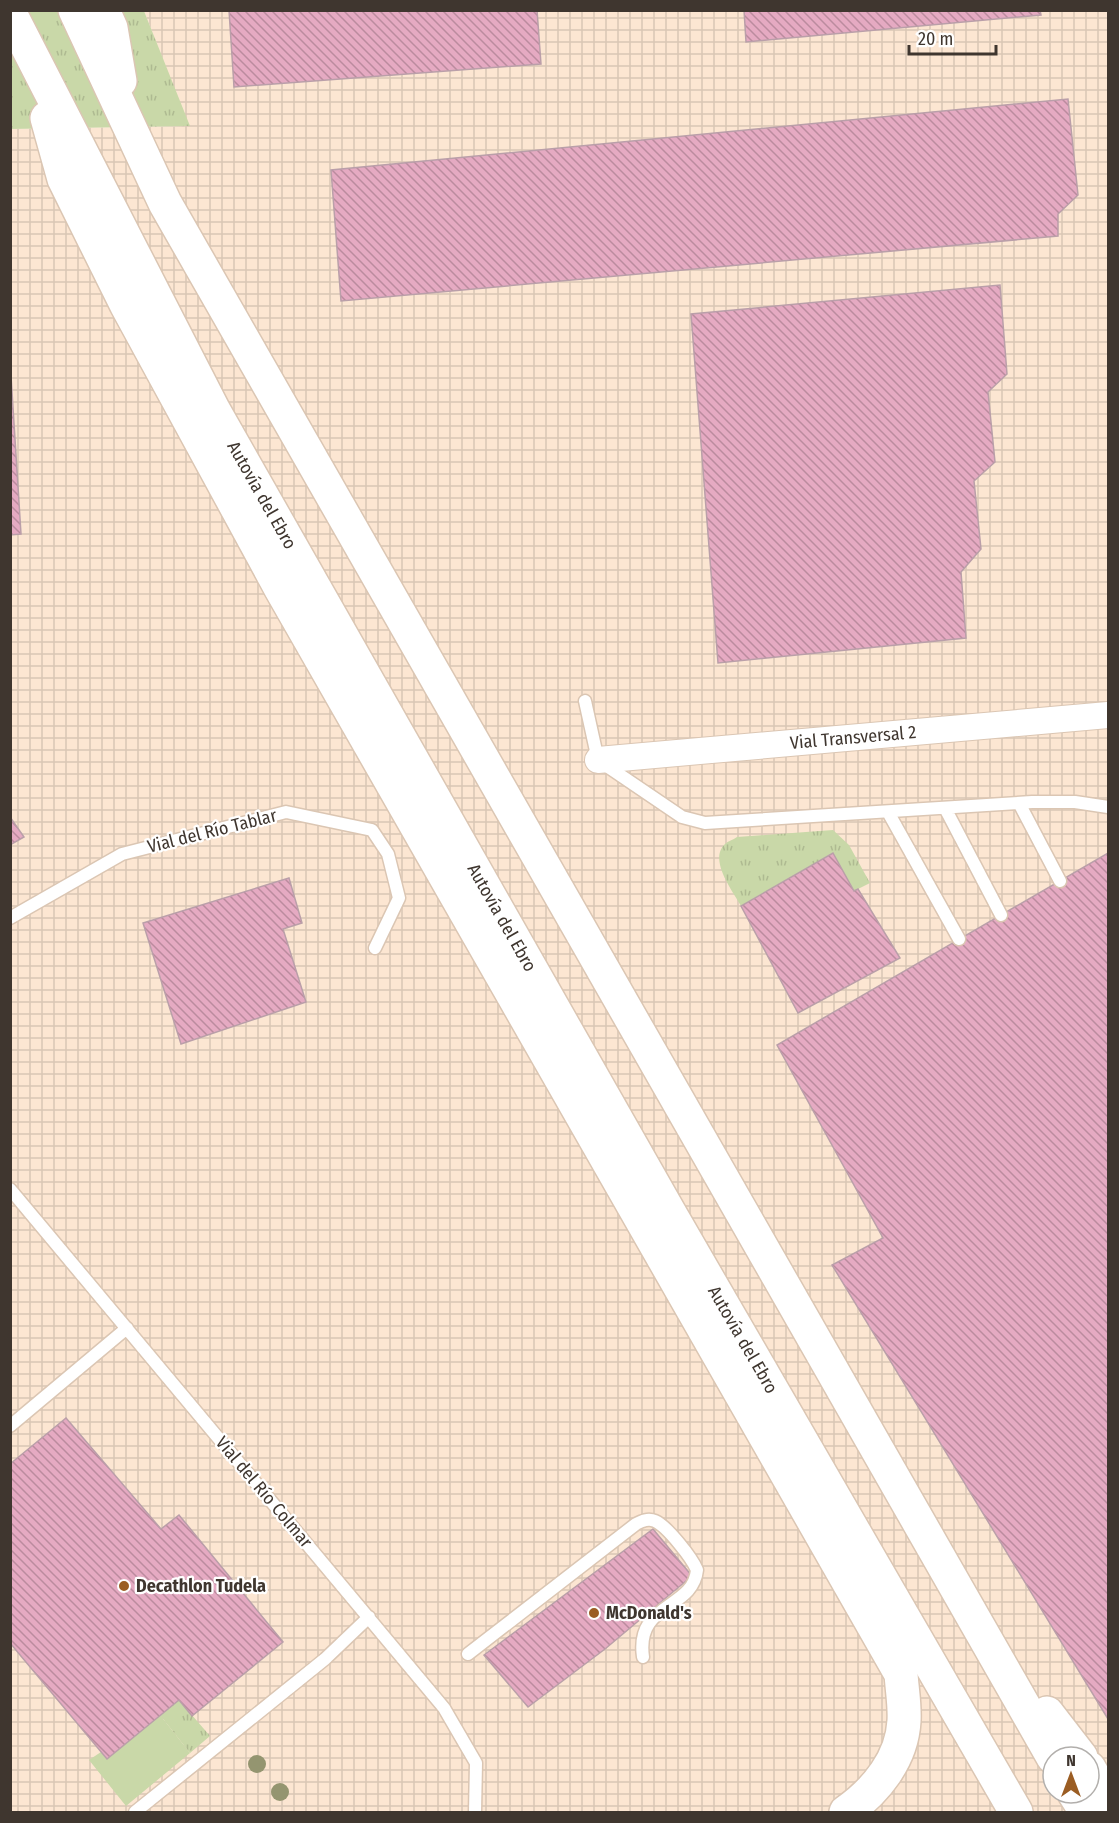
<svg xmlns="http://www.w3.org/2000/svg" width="1119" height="1823" font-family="'Fira Sans Condensed',sans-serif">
<defs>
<pattern id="industrial-grid" width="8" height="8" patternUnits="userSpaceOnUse" patternTransform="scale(1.5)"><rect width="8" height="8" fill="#fce6d2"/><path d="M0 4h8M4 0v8" fill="none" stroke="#d9c6b5"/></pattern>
<pattern id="grass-tufts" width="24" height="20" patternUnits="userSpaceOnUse" patternTransform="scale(1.5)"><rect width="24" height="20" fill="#c9d8a8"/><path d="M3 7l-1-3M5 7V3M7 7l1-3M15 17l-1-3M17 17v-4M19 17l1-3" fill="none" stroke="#aeba91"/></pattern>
<pattern id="building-back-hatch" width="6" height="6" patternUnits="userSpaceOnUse" patternTransform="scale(1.5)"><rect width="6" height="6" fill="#e5aac2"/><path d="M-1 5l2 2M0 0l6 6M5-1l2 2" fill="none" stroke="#bb8b9e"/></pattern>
</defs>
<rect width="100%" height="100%" fill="#fcefe3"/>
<path fill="url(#industrial-grid)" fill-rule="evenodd" d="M144 11H1108V1812H11L10 129 189 126ZM1053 1757H1089V1793H1053Z"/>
<path fill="url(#grass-tufts)" d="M10 11H144L190 126 11 129Z
M833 830 849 845 870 883 854 891 833 853 741 906C733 891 708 860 725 844 728 841 733 840 737 837Z
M179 1700 210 1736 190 1753 160 1715Z"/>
<path fill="#c9d8a8" d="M160 1715 190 1753 126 1806 89 1760 101 1752 107 1759Z"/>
<path fill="url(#building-back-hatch)" stroke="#ba9fa9" stroke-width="1.5" d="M229 10H537L541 64 234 87Z
M744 10H1040L1041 15 746 42Z
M1068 99 1078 195 1058 214V236L341 301 331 170Z
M1000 285 1007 374 988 392 995 462 974 481 981 549 961 572 966 638 718 663 691 314Z
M10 360 21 534 10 535Z
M10 817 24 837 10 845Z
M833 853 854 891 858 889 900 958 798 1013 741 906Z
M1108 853V1719L832 1265 883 1238 777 1045Z
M289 878 302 923 283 929 306 1002 181 1044 143 923Z
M66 1418 161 1529 179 1515 283 1642 192 1716 179 1700 107 1759 10 1643V1464Z
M653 1529 692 1576 605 1649 528 1707 484 1655Z"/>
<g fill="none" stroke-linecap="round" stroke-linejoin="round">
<g stroke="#dbc6b3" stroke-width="15">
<path id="lane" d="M585 701 598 760 682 817 705 823 1032 802H1075L1108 807
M1019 803 1060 881
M945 808 1001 915
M888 812 959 939
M10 918 122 854 286 812 372 830 388 854 399 898 375 948
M10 1189 444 1708 476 1763 475 1812
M10 1426 127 1328
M468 1654 636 1524C642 1521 648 1518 655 1521 667 1526 692 1558 697 1570 693 1610 635 1602 643 1657
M135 1812 325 1659 369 1617"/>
</g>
<g stroke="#dbc6b3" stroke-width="28">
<g id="street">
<path id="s1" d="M598 760 1108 715"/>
</g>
</g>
<g stroke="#dbc6b3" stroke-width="36">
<g id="highway">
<path d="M75 10 165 203 1053 1757"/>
<path d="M103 10 111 28 120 81"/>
<path id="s2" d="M10 13 214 411 669 1212 1016 1812"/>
<path d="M47 118 64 179 126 304 281 589 901 1674C902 1689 905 1706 904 1721 902 1759 876 1791 846 1812"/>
<path d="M1047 1713 1081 1757"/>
<path d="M1089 1768 1108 1801"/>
<path d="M1074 1793 1086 1812"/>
</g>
</g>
<use href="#lane" stroke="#fff" stroke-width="12"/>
<use href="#street" stroke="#fff" stroke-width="26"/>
<use href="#highway" stroke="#fff" stroke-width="33"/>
</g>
<g fill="#949570">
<circle cx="257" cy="1764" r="9"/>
<circle cx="280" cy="1792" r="9"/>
</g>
<g fill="#9b5d23" stroke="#fff" stroke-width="2">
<circle cx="124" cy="1586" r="6"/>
<circle cx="594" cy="1613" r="6"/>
</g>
<g text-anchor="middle" stroke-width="4.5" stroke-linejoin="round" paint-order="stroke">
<g font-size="18" fill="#3f362f" stroke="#fff">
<text dy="6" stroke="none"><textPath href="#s2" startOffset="544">Autovía del Ebro</textPath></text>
<text dy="6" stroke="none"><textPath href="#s1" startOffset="256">Vial Transversal 2</textPath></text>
<text transform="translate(212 831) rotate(-14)" y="6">Vial del Río Tablar</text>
<text dy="6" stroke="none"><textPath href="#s2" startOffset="1030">Autovía del Ebro</textPath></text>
<text dy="6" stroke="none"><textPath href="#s2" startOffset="1516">Autovía del Ebro</textPath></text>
<text transform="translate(264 1492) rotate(50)" y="6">Vial del Río Colmar</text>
</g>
<g font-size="18" font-weight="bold" fill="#3f362f" stroke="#fff" text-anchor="start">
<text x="136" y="1592">Decathlon Tudela</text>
<text x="606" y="1619">McDonald's</text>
</g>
</g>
<rect width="1119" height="1823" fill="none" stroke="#3f362f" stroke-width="24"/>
<g transform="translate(1071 1775)"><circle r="28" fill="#ffffff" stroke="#b2afac" stroke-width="1.5"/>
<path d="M0-4.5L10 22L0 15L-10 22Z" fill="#9b5d23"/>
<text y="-9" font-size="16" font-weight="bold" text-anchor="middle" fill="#3f362f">N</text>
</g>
<path d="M909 45v9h87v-9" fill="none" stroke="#3f362f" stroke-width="3"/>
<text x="918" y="45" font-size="18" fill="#3f362f" stroke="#ffffff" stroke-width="4.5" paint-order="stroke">20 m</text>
</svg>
